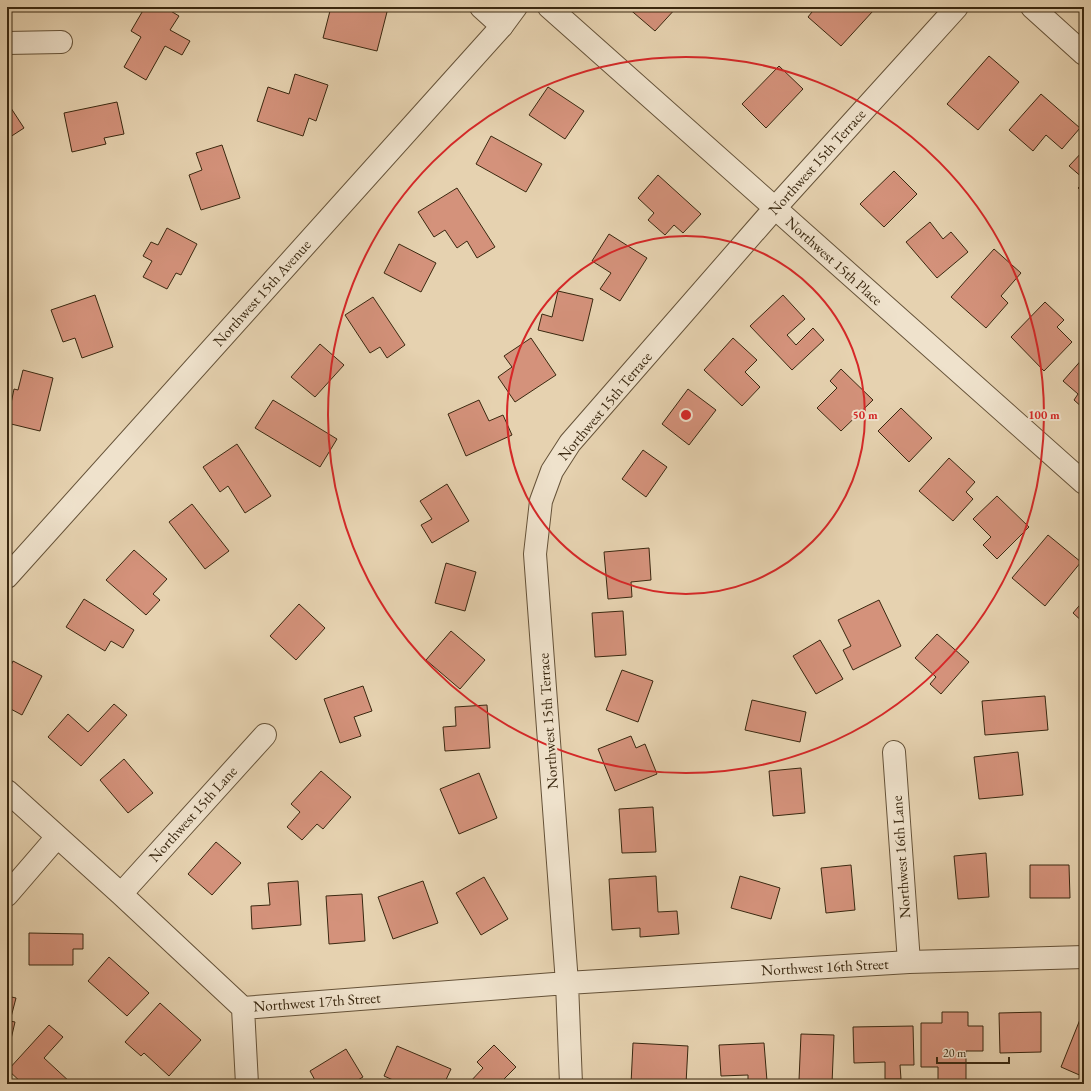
<svg xmlns="http://www.w3.org/2000/svg" width="1091" height="1091" font-family="'EB Garamond',serif">
<rect width="100%" height="100%" fill="#e6d2b0"/>
<filter id="stains"><feTurbulence type="fractalNoise" baseFrequency=".005" numOctaves="4"/><feColorMatrix values="0 0 0 0 .2 0 0 0 0 .09 0 0 0 0 .02 0 0 0 .5 -.17"/></filter>
<radialGradient id="worn" r=".72"><stop offset=".6" stop-color="#630" stop-opacity="0"/><stop offset="1" stop-color="#630" stop-opacity=".3"/></radialGradient>
<path fill="#d4927b" stroke="#3a2810" d="M145 7H164L179 16 170 30 190 41 182 55 165 46 146 80 124 67 141 37 131 31Z
M331 7 388 8 377 51 323 38Z
M627 7H677L655 31Z
M816 7H827L829 9 831 7H869L873 11 841 46 808 17Z
M989 56 1019 82 978 130 947 104Z
M779 66 803 89 766 128 742 104Z
M295 74 328 85 316 121 309 118 303 136 257 121 268 87 289 94Z
M548 87 584 111 565 139 529 115Z
M1041 94 1080 128 1062 149 1046 135 1033 151 1009 130Z
M7 102 24 128 7 139Z
M117 102 124 134 104 138 106 144 72 152 64 113Z
M491 136 542 164 526 192 476 164Z
M222 145 240 198 201 210 189 175 202 170 196 153Z
M1084 150V179L1069 166Z
M894 171 917 194 884 227 860 204Z
M658 175 701 214 683 233 674 225 665 235 648 220 654 213 638 198Z
M1084 182V193L1078 188Z
M457 188 495 247 477 258 467 241 457 248 445 230 434 237 418 212Z
M930 222 943 239 951 232 968 252 937 278 906 242Z
M167 228 197 244 181 275 176 273 167 289 143 277 152 261 143 256 151 242 158 245Z
M609 234 647 258 620 301 600 289 611 273 592 261Z
M399 244 436 263 421 292 384 273Z
M994 249 1021 273 1001 296 1008 303 986 328 951 297Z
M558 291 593 299 583 341 538 330 542 314 552 317Z
M95 295 113 347 82 358 75 338 63 342 51 310Z
M783 295 805 319 787 335 796 345 813 328 824 340 792 370 750 326Z
M373 297 405 345 387 358 380 347 370 353 345 315Z
M1045 302 1064 320 1057 327 1072 342 1044 371 1011 337Z
M531 338 556 375 515 402 498 377 512 367 504 356Z
M733 338 757 360 745 372 760 387 742 406 704 370Z
M320 344 344 365 315 397 291 377Z
M1084 357V409L1074 400 1078 394 1063 381Z
M841 369 873 400 841 431 817 408 837 388 830 381Z
M23 370 53 378 40 431 7 423 14 389 18 390Z
M688 389 716 410 689 445 662 424Z
M273 400 337 439 320 467 255 428Z
M479 400 489 421 503 415 512 435 466 456 448 414Z
M901 408 932 438 909 462 878 431Z
M237 444 271 496 245 513 228 486 220 492 203 467Z
M643 450 667 467 646 497 622 479Z
M949 458 975 482 966 492 973 499 953 521 919 491Z
M447 484 469 521 432 543 421 525 432 519 420 501Z
M997 496 1029 527 997 559 983 545 991 537 973 519Z
M192 504 229 551 205 569 169 522Z
M1048 535 1081 562 1045 606 1012 578Z
M649 548 651 580 631 582 632 597 608 599 604 552Z
M134 550 167 579 153 594 160 600 146 615 106 580Z
M446 563 476 572 465 611 435 603Z
M84 599 134 630 123 648 111 641 105 651 66 627Z
M879 600 901 646 853 670 843 650 851 646 838 620Z
M1084 600V623L1073 613Z
M299 604 325 628 296 660 270 636Z
M623 611 626 655 595 657 592 613Z
M451 631 485 660 460 689 426 660Z
M937 634 969 662 941 694 930 684 936 677 915 658Z
M820 640 843 679 816 694 793 656Z
M13 661 42 676 22 715 7 707V674Z
M622 670 653 681 638 722 606 710Z
M363 686 372 711 354 717 361 736 340 743 324 699Z
M1045 696 1048 730 985 735 982 701Z
M752 700 806 712 800 742 745 730Z
M114 704 127 715 81 766 48 737 68 714 88 732Z
M487 705 490 748 445 751 443 727 456 726 455 707Z
M631 736 636 748 645 744 657 774 615 791 598 749Z
M1018 752 1023 795 979 799 974 757Z
M124 759 153 793 128 813 100 780Z
M801 768 805 813 773 816 769 771Z
M321 771 351 797 323 829 317 824 302 840 287 827 300 812 291 804Z
M479 773 497 818 459 834 440 789Z
M653 807 656 852 622 853 619 809Z
M216 842 241 863 212 895 188 874Z
M986 853 989 897 958 899 954 856Z
M851 865 855 910 826 913 821 868Z
M1030 865H1069L1070 898H1030Z
M656 876 658 912 677 911 679 934 640 937V928L612 930 609 879Z
M740 876 780 888 771 919 731 908Z
M484 877 508 919 481 935 456 893Z
M298 881 301 925 252 929 251 906 270 905 268 883Z
M423 881 438 923 393 939 378 897Z
M362 894 365 941 329 944 326 896Z
M29 933 83 934V949H73V965H29Z
M109 957 149 993 127 1016 88 981Z
M7 996 16 998 10 1021 15 1022 8 1052Z
M160 1003 201 1040 169 1076 144 1053 141 1056 125 1042Z
M942 1012H968V1026H983V1051H966V1081H938V1067H921V1023H942Z
M1041 1012V1052L1000 1053 999 1013Z
M1083 1012 1084 1013V1077L1061 1067Z
M49 1025 63 1037 44 1058 71 1083 70 1084H23L8 1070Z
M913 1026 914 1065H900L901 1079H885V1062L854 1063 853 1027Z
M801 1034 834 1035 832 1084H815V1080H799Z
M633 1043 688 1046 686 1084H631Z
M764 1043 767 1081 748 1082V1075L721 1076 719 1045Z
M494 1045 516 1067 504 1079 509 1084H470L469 1083 483 1068 477 1062Z
M397 1046 451 1069 444 1084H402L384 1076Z
M346 1049 363 1077 351 1084H317L310 1071Z"/>
<g fill="none" stroke-linecap="round" stroke-linejoin="round">
<g stroke="#655238" stroke-width="24">
<path id="minor" d="M481 7 502 26
M549 7 1084 483
M1032 7 1084 54
M7 43 61 42
M894 752 909 962
M7 791 121 894 243 1008 567 983 909 962 1084 957
M121 894 265 735
M7 895 57 837
M243 1008 247 1084
M571 1084 567 983 535 554 541 501 552 471 570 443 775 208 957 7"/>
</g>
<g stroke="#655238" stroke-width="24">
<path id="tertiary" d="M7 577 502 26 516 7"/>
</g>
<use href="#minor" stroke="#efe2cc" stroke-width="22"/>
<use href="#tertiary" stroke="#efe2cc" stroke-width="22"/>
</g>
<g fill="none" stroke="#d62828" stroke-width="2">
<circle cx="686" cy="415" r="179"/>
<circle cx="686" cy="415" r="358"/>
</g>
<g text-anchor="middle" stroke-width="4" stroke-linejoin="round" paint-order="stroke">
<g font-size="15" fill="#3a2810" stroke="#efe2cc">
<text transform="translate(817 162) rotate(-48)" y="5">Northwest 15th Terrace</text>
<text transform="translate(834 261) rotate(42)" y="5">Northwest 15th Place</text>
<text transform="translate(262 293) rotate(-48)" y="5">Northwest 15th Avenue</text>
<text transform="translate(605 406) rotate(-50)" y="5">Northwest 15th Terrace</text>
<text transform="translate(548 721) rotate(-94)" y="5">Northwest 15th Terrace</text>
<text transform="translate(193 814) rotate(-48)" y="5">Northwest 15th Lane</text>
<text transform="translate(901 857) rotate(-94)" y="5">Northwest 16th Lane</text>
<text transform="translate(825 967) rotate(-3)" y="5">Northwest 16th Street</text>
<text transform="translate(317 1002) rotate(-4)" y="5">Northwest 17th Street</text>
</g>
</g>
<circle cx="686" cy="415" r="6" fill="#d62828" stroke="#efe2cc" stroke-width="2"/>
<g font-size="12" text-anchor="middle" font-weight="bold" fill="#d62828" stroke="#efe2cc" stroke-width="4" stroke-linejoin="round" paint-order="stroke">
<text x="865" y="419">50 m</text>
<text x="1044" y="419">100 m</text>
</g>
<rect width="1091" height="1091" fill="none" stroke="#e6d2b0" stroke-width="24"/>
<rect x="8" y="8" width="1075" height="1075" fill="none" stroke="#3a2810" stroke-width="2"/>
<rect x="12" y="12" width="1067" height="1067" fill="none" stroke="#3a2810"/>
<path d="M937 1057v6h72v-6" fill="none" stroke="#3a2810" stroke-width="2"/>
<text x="943" y="1057" font-size="12" fill="#3a2810" stroke="#efe2cc" stroke-width="3" paint-order="stroke">20 m</text>
<rect width="100%" height="100%" filter="url(#stains)"/>
<rect width="100%" height="100%" fill="url(#worn)"/>
</svg>
